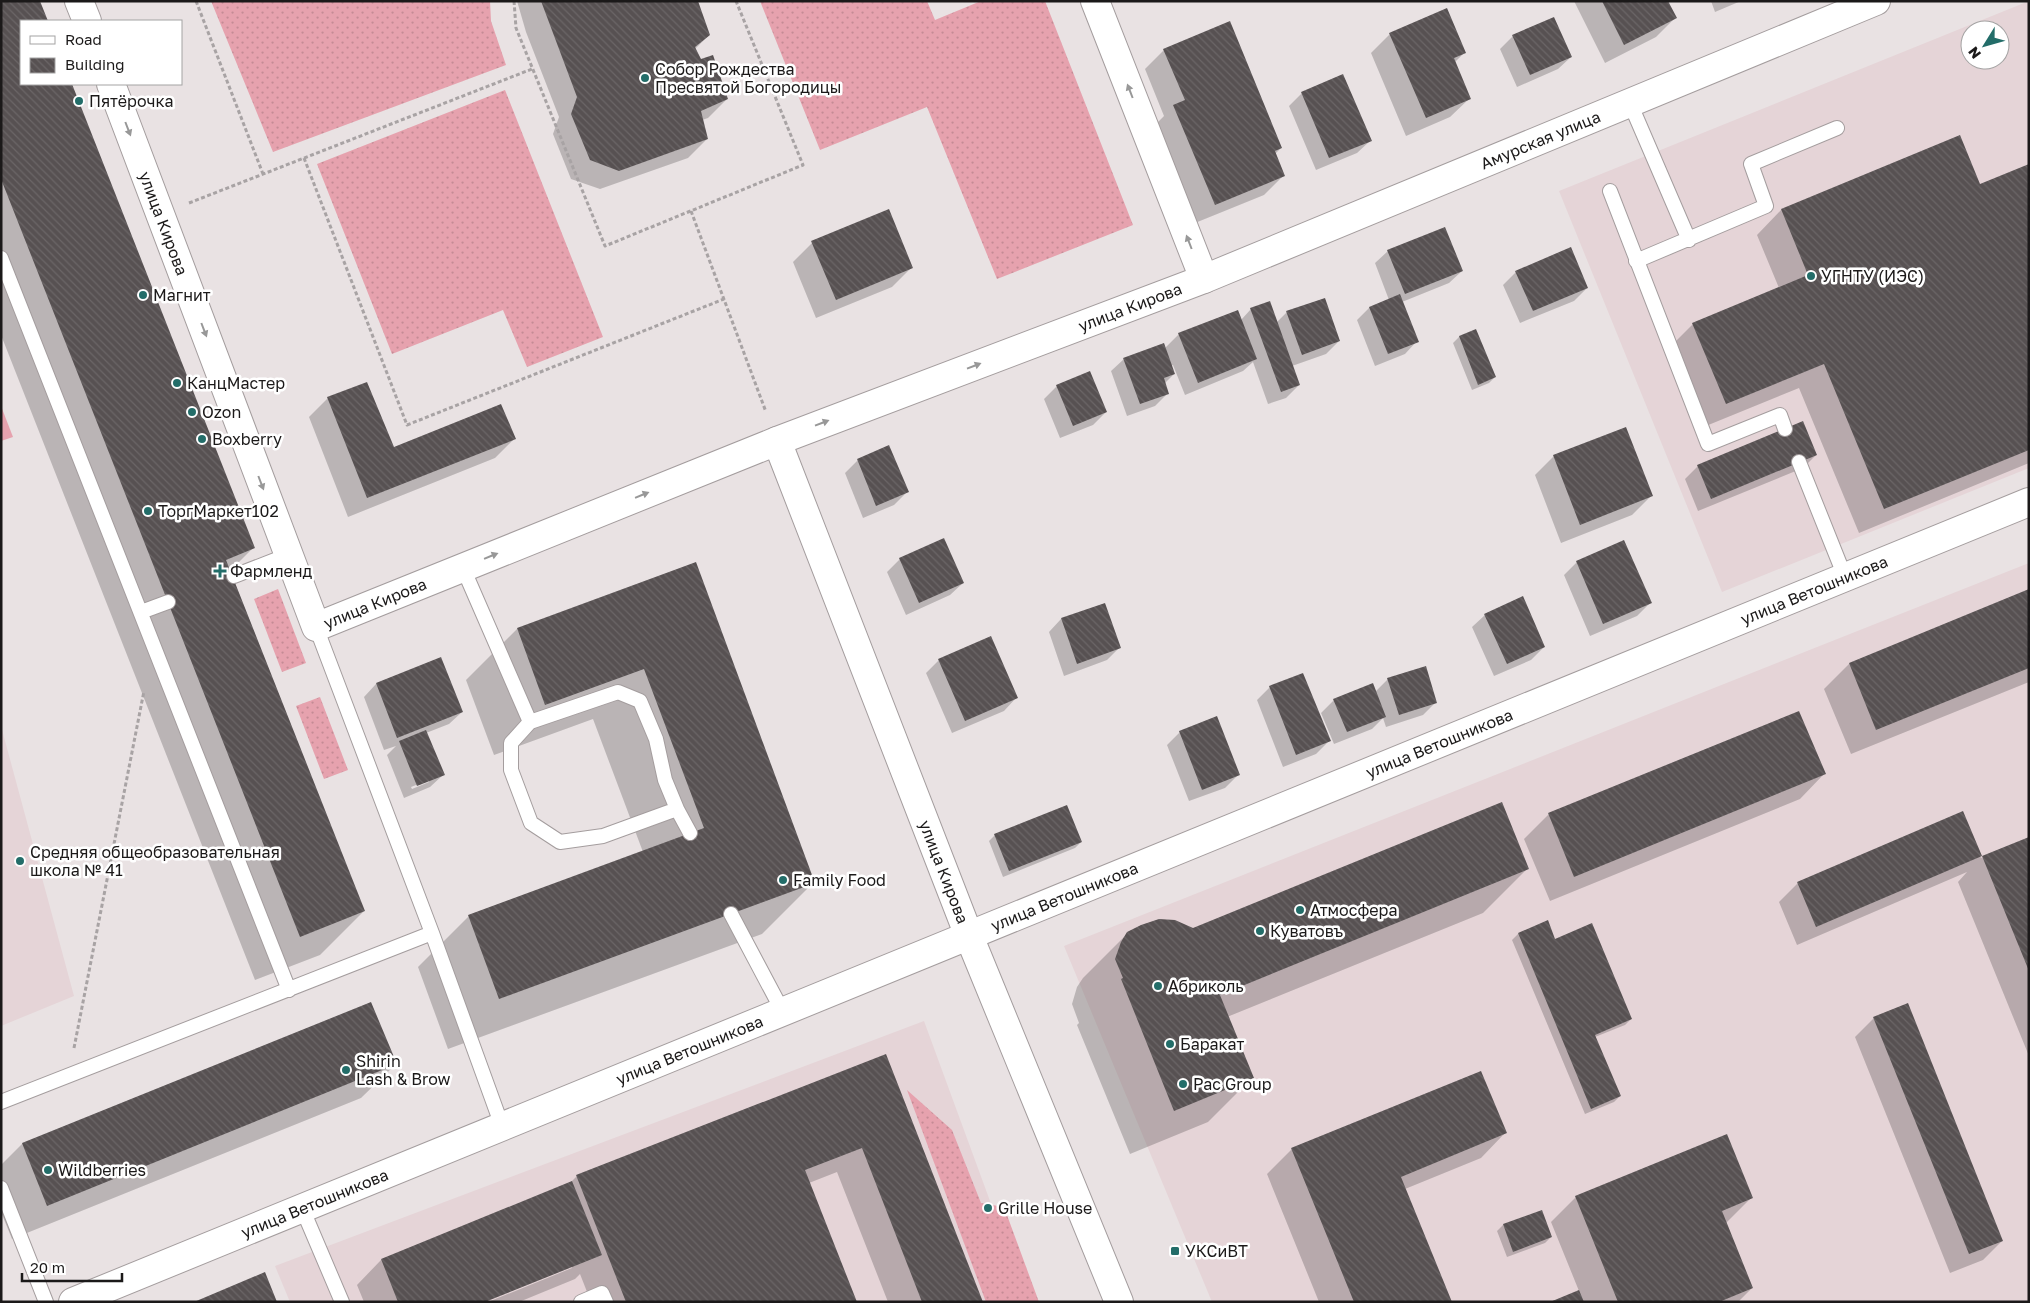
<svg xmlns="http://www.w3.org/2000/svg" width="2030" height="1303" font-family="'Golos Text',sans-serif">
<defs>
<pattern id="grass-dots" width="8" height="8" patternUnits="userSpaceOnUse" patternTransform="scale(1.25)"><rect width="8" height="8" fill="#e6a2ae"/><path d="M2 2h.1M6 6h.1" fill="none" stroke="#c58b95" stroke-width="1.8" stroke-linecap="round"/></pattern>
<pattern id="building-back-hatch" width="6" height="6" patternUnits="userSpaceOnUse" patternTransform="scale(1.25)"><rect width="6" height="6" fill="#575152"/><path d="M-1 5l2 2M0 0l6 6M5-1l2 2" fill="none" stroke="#6b6667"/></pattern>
</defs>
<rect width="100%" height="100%" fill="#e9e2e3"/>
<path fill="#e5d4d7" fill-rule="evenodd" d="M2029 1V468L1722 592 1559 191ZM1970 30H2000V60H1970Z
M2029 563V1302H1212L1064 946Z
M1 726 74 996 1 1026Z
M924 1021 1027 1302H290L275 1266Z"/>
<path fill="url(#grass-dots)" d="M211 1H490L491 21 506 65 273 152Z
M760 1H927L935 20 981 1H1045L1133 225 997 279 927 107 820 150Z
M505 90 603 337 527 367 503 310 392 354 317 164Z
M278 589 306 663 282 672 254 599Z
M320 697 348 770 324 779 296 706Z
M907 1090 952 1130 981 1203 1004 1207 1039 1302H986Z"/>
<path fill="#e6a2ae" d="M1 406 13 437 1 441Z"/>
<path fill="#0003" fill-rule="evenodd" d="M1 1H38L46 21H21V84H71L253 548 230 571 364 911 320 955 255 980 1 335Z
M517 1H697L709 35 695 49 700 61 727 99 708 118 702 120 707 139 688 158 600 189 571 179 553 134 559 117 526 32Z
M1574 1H1667L1675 18 1656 37 1605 63Z
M1711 1H1741L1715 12Z
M1390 34 1464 53 1454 63 1470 98 1450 117 1406 136 1371 53Z
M1513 36 1571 57 1558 69 1517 87 1500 49Z
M1164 50 1281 148 1275 154 1283 176 1264 195 1195 223 1155 125 1164 116 1145 69Z
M1302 93 1370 141 1357 153 1316 170 1289 106Z
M2029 166V463L1859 533 1799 388 1701 428 1668 349 1693 324 1779 288 1757 235 1781 210 1979 186Z
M888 211 911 268 892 287 816 318 793 262 812 243Z
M1388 251 1462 271 1449 283 1402 302 1417 341 1405 354 1375 366 1357 320 1369 308 1389 300 1375 263Z
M1516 272 1587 288 1574 301 1520 323 1503 285Z
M1251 309 1277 322 1287 312 1339 341 1326 354 1292 366 1299 385 1286 398 1268 404 1253 362 1243 371 1185 395 1173 365 1171 366 1174 374 1164 384 1168 393 1155 406 1127 416 1111 371 1124 359 1165 348 1179 334 1241 320Z
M1475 331 1495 377 1489 383 1472 390 1453 343 1459 337Z
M1057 386 1106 412 1093 425 1060 438 1044 399Z
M328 398 393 449 514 439 495 458 348 517 309 417Z
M1816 455 1803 468 1698 511 1685 479 1698 466Z
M1554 456 1651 496 1632 515 1561 543 1535 475Z
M858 460 907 492 894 505 863 518 845 473Z
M900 559 963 583 950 595 906 615 887 572Z
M1577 562 1650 603 1637 616 1590 636 1564 575Z
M695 564 813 883 762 934 448 1049 418 967 469 916 643 852 593 719 494 755 466 680 517 629Z
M2029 591V682L1851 754 1824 689 1849 664Z
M1104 604 1120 647 1107 660 1064 676 1049 632 1061 619Z
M1485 615 1544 647 1531 660 1494 676 1472 627Z
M440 659 462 712 449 724 426 733 443 775 430 787 404 798 387 755 396 746 384 750 364 697 376 684ZM429 780V782L412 789 411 787Z
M939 660 1016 698 1004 711 952 733 926 673Z
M1388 679 1436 702 1423 715 1386 727 1383 718 1372 729 1334 744 1321 713 1334 700 1375 692Z
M1270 687 1329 741 1316 754 1283 767 1257 700Z
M1180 732 1238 775 1225 788 1189 801 1167 745Z
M1824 774 1800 799 1550 901 1524 839 1549 814Z
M1962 813 1981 858 2029 838V1056L1958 882 1967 872 1797 945 1779 902 1798 883Z
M995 835 1081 842 1075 848 1003 877 989 841Z
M1528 868 1483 913 1227 1017 1252 1078 1208 1122 1130 1154 1077 1025 1079 1023 1072 1004 1077 987 1083 978 1128 933 1193 929Z
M1547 922 1555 940 1631 1019 1625 1025 1595 1037 1620 1096 1614 1102 1585 1114 1512 940 1518 934Z
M371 1003 396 1064 361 1098 12 1239 1 1212V1165L22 1144Z
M1874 1018 2002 1241 1983 1260 1950 1273 1855 1037Z
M885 1056 982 1302H888L837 1172 809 1183 856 1302H591L580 1274 575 1279 519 1302H488L572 1268V1265L481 1302H364L357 1285 381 1260 569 1184 577 1176Z
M1505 1133 1481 1158 1405 1189 1451 1302H1319L1267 1174 1292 1149Z
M1576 1197 1751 1198 1726 1223 1752 1288 1738 1302H1553L1579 1291 1551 1222Z
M1541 1211 1551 1237 1545 1243 1507 1257 1497 1231 1503 1225Z"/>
<path fill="url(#building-back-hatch)" d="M1 1H40L48 21H21V84H72L255 548 226 560 365 911 300 937 1 179Z
M541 1H698L710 35 695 47 701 59 713 55 728 99 701 111 708 139 619 171 590 160 571 114 577 97Z
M1602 1H1668L1677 18 1624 45Z
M1447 8 1466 53 1454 58 1471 99 1426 118 1389 33Z
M1554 17 1572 57 1530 75 1512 35Z
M1230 21 1282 148 1275 151 1285 176 1215 205 1173 105 1185 100 1163 49Z
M1343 74 1372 141 1329 158 1301 92Z
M1960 135 1980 184 2029 164V450L1884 509 1824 364 1726 404 1692 323 1808 275 1781 209Z
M889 209 913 268 836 300 811 241Z
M1445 227 1463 271 1405 294 1387 250Z
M1571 247 1588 288 1533 311 1515 271Z
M1400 294 1419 342 1388 354 1369 307Z
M1325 298 1340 341 1302 355 1286 311Z
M1270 301 1300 385 1281 392 1250 308Z
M1238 310 1257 359 1198 383 1178 333Z
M1476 329 1496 377 1478 385 1459 336Z
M1164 343 1175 374 1164 378 1169 394 1140 404 1123 358Z
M1090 371 1107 412 1073 426 1056 385Z
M367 382 394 447 501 404 516 439 367 498 327 397Z
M1803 421 1817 455 1711 499 1697 465Z
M1626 427 1653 496 1580 525 1553 455Z
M889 445 909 492 876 506 857 459Z
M944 538 964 583 919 603 899 558Z
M1624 540 1652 603 1603 624 1576 561Z
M696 562 815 883 499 999 468 915 704 828 644 669 545 705 517 628Z
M2029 589V668L1876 730 1849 663Z
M1523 596 1545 647 1507 664 1484 614Z
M1105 603 1121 648 1077 664 1061 618Z
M991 636 1018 698 965 721 938 659Z
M441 657 463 712 397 738 376 683Z
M1426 666 1437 703 1399 715 1387 678Z
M1303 673 1331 741 1296 755 1269 686Z
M1373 683 1386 717 1347 732 1333 699Z
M1799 711 1826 774 1574 877 1548 813Z
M1217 716 1240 775 1202 790 1179 731Z
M426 730 445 775 417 786 399 741Z
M1502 802 1529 869 1220 995 1254 1078 1174 1111 1121 979 1123 978 1115 959 1121 942 1127 932 1141 925 1159 919 1175 920 1193 928Z
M1067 805 1082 842 1009 871 994 834Z
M1963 811 1982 856 1816 927 1797 882Z
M2029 837V971L1982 856Z
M1548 920 1555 939 1592 923 1632 1019 1595 1035 1621 1096 1591 1109 1518 933Z
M371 1002 397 1064 47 1206 22 1143Z
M1908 1003 2003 1241 1969 1254 1873 1017Z
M886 1054 983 1302H922L862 1148 805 1170 857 1302H626L576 1175Z
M1481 1071 1507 1133 1401 1177 1452 1302H1354L1291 1148Z
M1727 1134 1753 1198 1722 1211 1753 1288 1719 1302H1618L1575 1196Z
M572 1181 602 1255 485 1302H398L381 1259Z
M1542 1210 1552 1237 1513 1252 1503 1224Z
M265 1272 277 1302H194Z
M1579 1290 1584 1302H1550Z"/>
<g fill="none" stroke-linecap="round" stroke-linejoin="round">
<g stroke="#a49d9e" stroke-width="16">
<path id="lane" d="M1630 103 1689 240
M1610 191 1708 444 1780 415 1785 429
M1 258 289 990
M1636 261 1766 206 1751 164 1837 128
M1799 462 1845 577
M463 568 530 722 511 743V770L531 823 560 842 603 836 677 809 665 780 656 739 640 701 618 692 530 722
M234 576 288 555
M141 612 168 602
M316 627 432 933 502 1126
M677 809 690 833
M731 914 783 1012
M1 1102 432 933
M1 1188 46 1302
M302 1208 342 1302
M581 1302 602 1293 606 1302"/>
</g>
<g stroke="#a49d9e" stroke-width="30">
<g id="street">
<path id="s1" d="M1204 279 1876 1"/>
<path id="s2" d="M73 1302 2029 502"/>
</g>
</g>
<g stroke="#a49d9e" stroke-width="30">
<g id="secondary">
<path d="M79 1 87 21"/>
<path id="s3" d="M111 84 316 627 777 441 1204 279 1095 1"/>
<path id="s4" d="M777 441 969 936 1119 1302"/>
</g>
</g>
<path stroke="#a8a3a4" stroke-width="3" stroke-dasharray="4 2.5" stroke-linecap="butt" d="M196 1 263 174
M514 1 516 28 605 246 803 165 736 1
M304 158 407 425 724 299
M189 203 532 69
M691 211 766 412
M74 1048 144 691"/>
<use href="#lane" stroke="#fff" stroke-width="14"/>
<use href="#street" stroke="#fff" stroke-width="28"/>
<use href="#secondary" stroke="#fff" stroke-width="28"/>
</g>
<defs><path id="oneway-solid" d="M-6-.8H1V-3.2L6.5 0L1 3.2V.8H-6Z" transform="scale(1.25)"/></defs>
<g fill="#989898">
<use href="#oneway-solid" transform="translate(1130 91) rotate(-111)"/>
<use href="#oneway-solid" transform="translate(128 129) rotate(69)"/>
<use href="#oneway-solid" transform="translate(1189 242) rotate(-111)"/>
<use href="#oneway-solid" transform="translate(204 330) rotate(69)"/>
<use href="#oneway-solid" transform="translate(974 366) rotate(-21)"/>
<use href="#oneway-solid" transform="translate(822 423) rotate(-21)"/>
<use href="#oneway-solid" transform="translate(261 483) rotate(69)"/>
<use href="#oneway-solid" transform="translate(642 495) rotate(-22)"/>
<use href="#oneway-solid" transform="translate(491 556) rotate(-22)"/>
</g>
<g fill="#236d69" stroke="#fff" stroke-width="2">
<circle cx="645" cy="78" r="5"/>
<circle cx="79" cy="101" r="5"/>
<circle cx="1811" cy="276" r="5"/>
<circle cx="143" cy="295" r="5"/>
<circle cx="177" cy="383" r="5"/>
<circle cx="192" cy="412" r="5"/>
<circle cx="202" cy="439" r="5"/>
<circle cx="148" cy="511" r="5"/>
<path d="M217.5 563.5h5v5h5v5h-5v5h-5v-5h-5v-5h5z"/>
<circle cx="20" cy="861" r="5"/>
<circle cx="783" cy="880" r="5"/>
<circle cx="1300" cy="910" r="5"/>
<circle cx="1260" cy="931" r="5"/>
<circle cx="1158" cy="986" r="5"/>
<circle cx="1170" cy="1044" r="5"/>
<circle cx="346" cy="1070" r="5"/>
<circle cx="1183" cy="1084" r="5"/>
<circle cx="48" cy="1170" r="5"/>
<circle cx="988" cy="1208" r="5"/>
<rect x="1170" y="1246" width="10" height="10" rx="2.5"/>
</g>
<g text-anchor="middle" stroke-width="5" stroke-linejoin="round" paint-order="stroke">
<g font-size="16" fill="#1b1919" stroke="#fff" text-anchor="start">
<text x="655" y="75">Собор Рождества<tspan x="655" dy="18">Пресвятой Богородицы</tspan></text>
<text x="89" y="107">Пятёрочка</text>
<text x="1821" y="282">УГНТУ (ИЭС)</text>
<text x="153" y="301">Магнит</text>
<text x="187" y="389">КанцМастер</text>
<text x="202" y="418">Ozon</text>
<text x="212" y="445">Boxberry</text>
<text x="158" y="517">ТоргМаркет102</text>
<text x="230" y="577">Фармленд</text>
<text x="30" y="858">Средняя общеобразовательная<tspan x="30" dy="18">школа № 41</tspan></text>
<text x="793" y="886">Family Food</text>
<text x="1310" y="916">Атмосфера</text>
<text x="1270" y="937">Куватовъ</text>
<text x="1168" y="992">Абриколь</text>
<text x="1180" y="1050">Баракат</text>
<text x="356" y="1067">Shirin<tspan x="356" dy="18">Lash &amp; Brow</tspan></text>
<text x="1193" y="1090">Pac Group</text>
<text x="58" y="1176">Wildberries</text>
<text x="998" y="1214">Grille House</text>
<text x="1185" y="1257">УКСиВТ</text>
</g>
<g font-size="16" fill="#1b1919" stroke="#fff">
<text dy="6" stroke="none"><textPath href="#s1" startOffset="364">Амурская улица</textPath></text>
<text dy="6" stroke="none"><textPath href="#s3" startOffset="149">улица Кирова</textPath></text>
<text dy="6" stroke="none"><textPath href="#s3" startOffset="1455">улица Кирова</textPath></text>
<text dy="6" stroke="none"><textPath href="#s2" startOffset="1881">улица Ветошникова</textPath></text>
<text dy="6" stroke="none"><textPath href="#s3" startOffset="644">улица Кирова</textPath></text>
<text dy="6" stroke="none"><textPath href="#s2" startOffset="1476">улица Ветошникова</textPath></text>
<text dy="6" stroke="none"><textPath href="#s4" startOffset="462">улица Кирова</textPath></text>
<text dy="6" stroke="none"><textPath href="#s2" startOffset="1071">улица Ветошникова</textPath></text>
<text dy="6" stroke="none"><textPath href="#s2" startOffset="666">улица Ветошникова</textPath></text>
<text dy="6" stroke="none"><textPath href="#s2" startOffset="261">улица Ветошникова</textPath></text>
</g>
</g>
<rect width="2030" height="1303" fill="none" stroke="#1b1919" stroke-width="5"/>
<rect x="20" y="20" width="162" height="65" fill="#ffffff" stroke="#a4a3a3"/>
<rect x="30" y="36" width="25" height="8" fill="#ffffff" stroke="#a4a3a3"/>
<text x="65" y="45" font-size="15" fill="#1b1919">Road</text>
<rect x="30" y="58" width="25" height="15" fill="url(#building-back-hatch)" stroke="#a4a3a3"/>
<text x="65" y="70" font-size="15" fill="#1b1919">Building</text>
<g transform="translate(1985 45) rotate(233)"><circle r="24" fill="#ffffff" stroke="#a4a3a3"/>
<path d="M0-4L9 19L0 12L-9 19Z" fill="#236d69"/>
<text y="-8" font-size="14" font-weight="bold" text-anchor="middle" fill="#1b1919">N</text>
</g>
<path d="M22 1273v8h100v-8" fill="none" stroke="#1b1919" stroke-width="2.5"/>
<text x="30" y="1273" font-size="15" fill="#1b1919" stroke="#ffffff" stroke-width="4" paint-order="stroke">20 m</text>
</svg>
